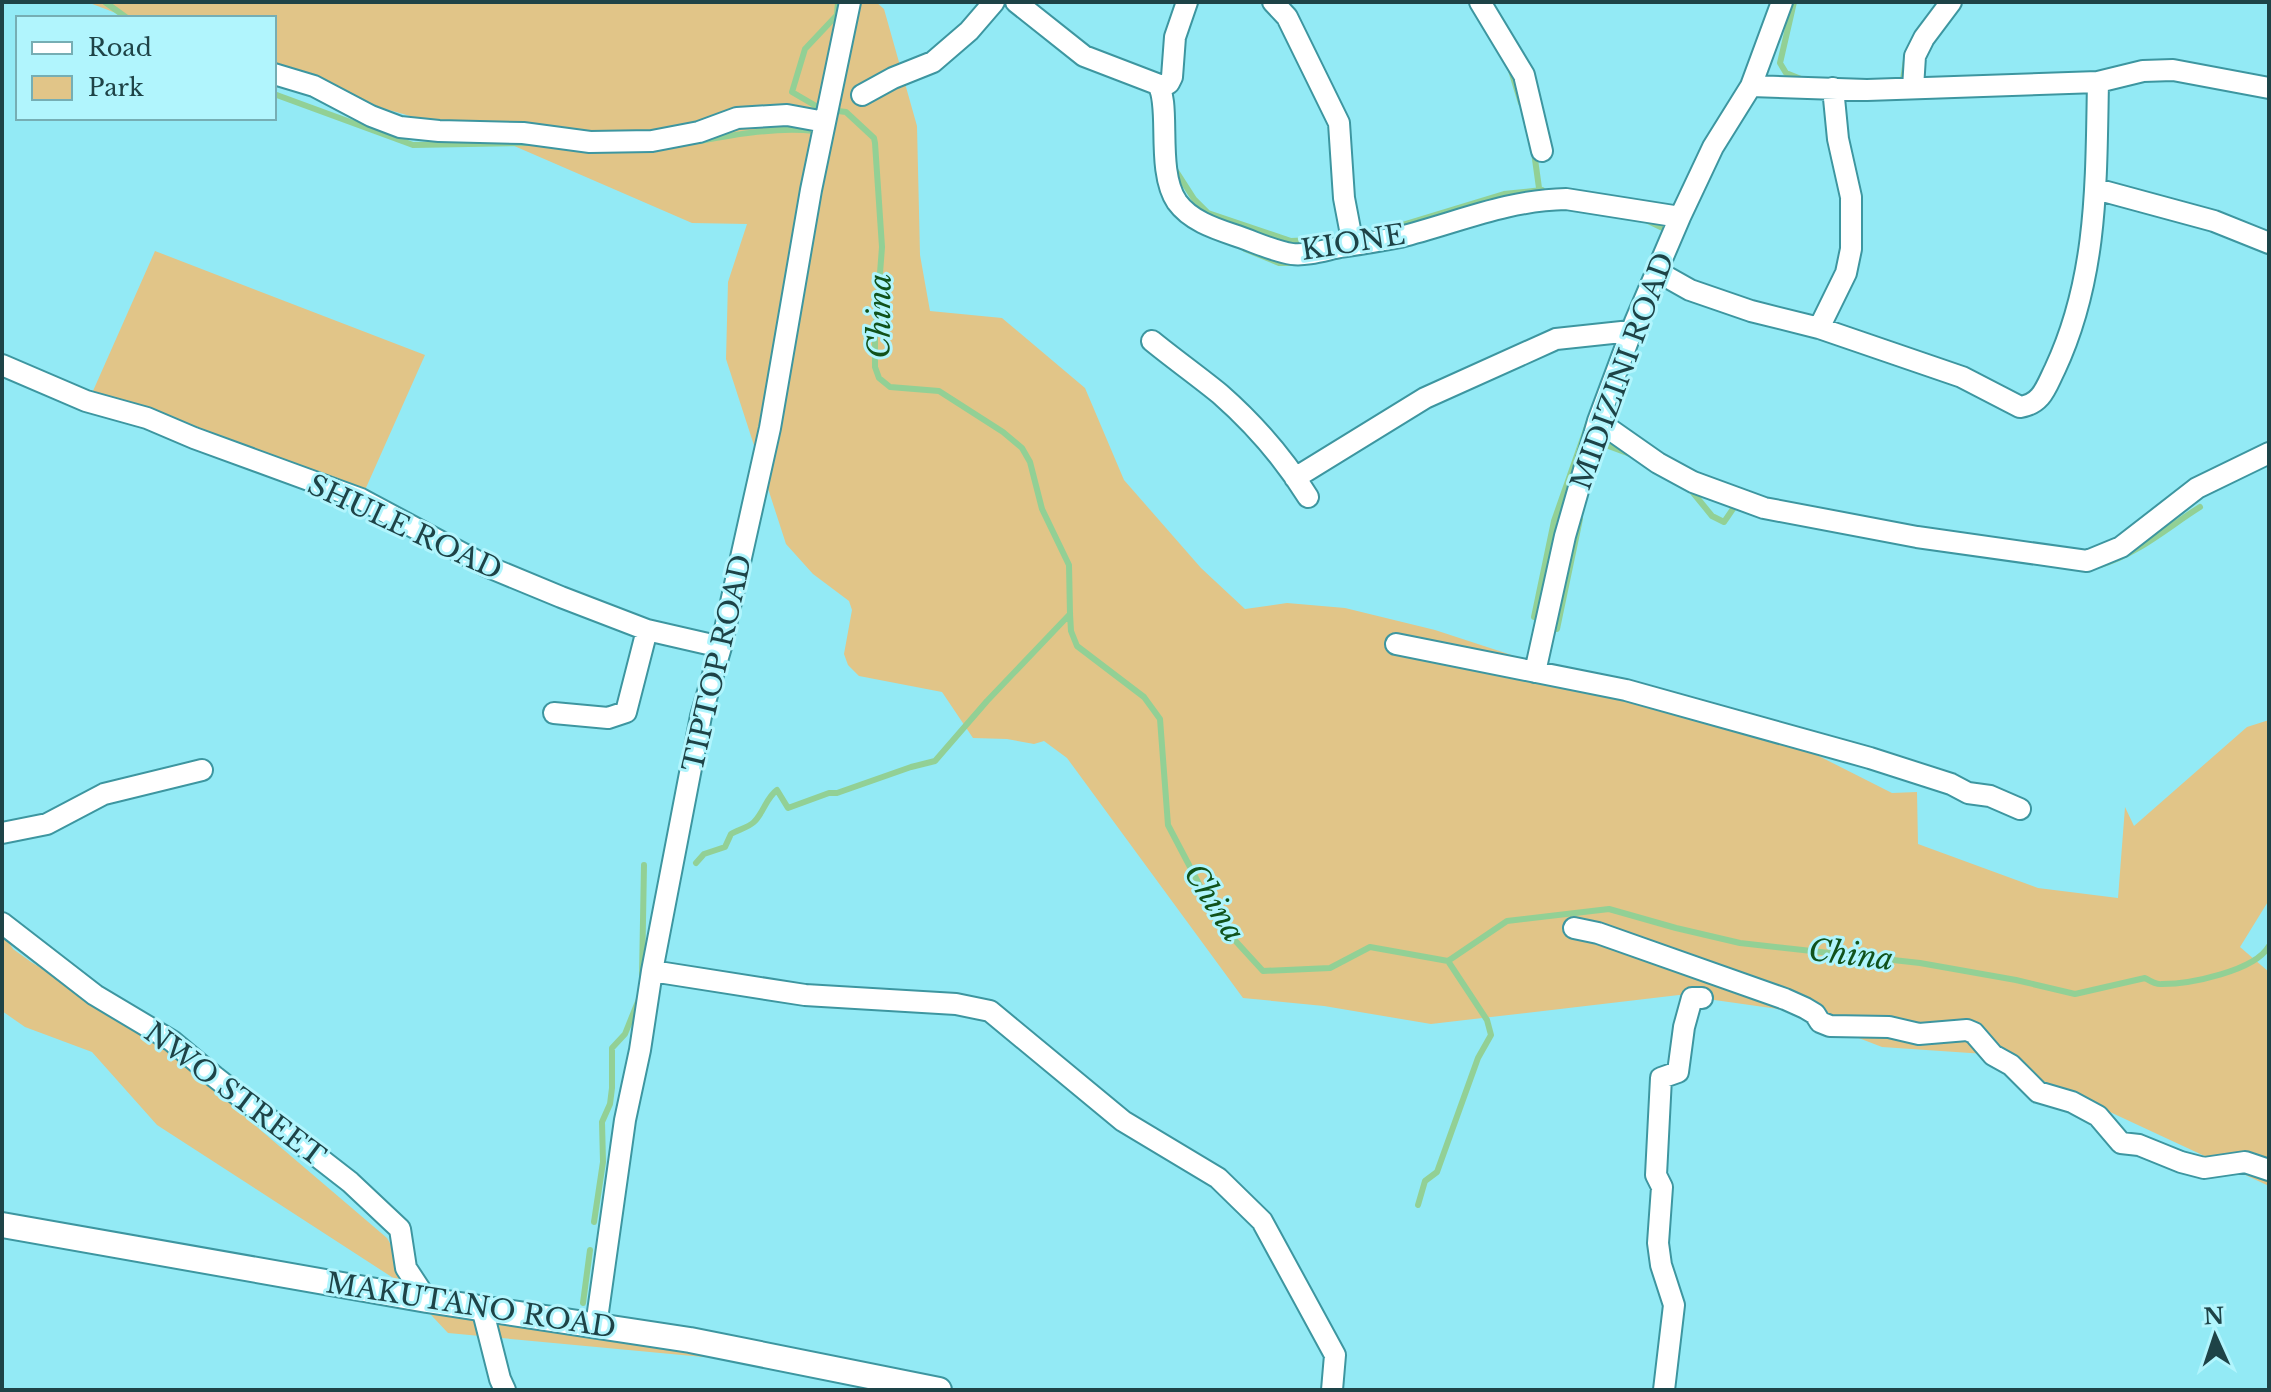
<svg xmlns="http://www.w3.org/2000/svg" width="2271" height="1392" font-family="'Libre Baskerville',serif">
<rect width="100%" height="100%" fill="#93eaf5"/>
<path fill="#e1c588" d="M87 2H876L884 9 917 126 920 255 930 311 1002 318 1085 388 1124 480 1201 568 1245 609 1287 603 1345 608 1435 630 1711 720 1795 744 1892 793 1917 792 1918 844 2038 888 2118 898 2125 807 2134 826 2247 727 2269 720V900L2240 947 2269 972V1186L1985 1054 1882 1047 1786 1010 1679 995 1431 1024 1324 1006 1243 998 1067 758 1044 741 1034 744 1007 739 973 738 942 692 859 676 848 665 844 654 852 610 849 601 813 574 786 544 726 359 728 282 747 224 692 223 512 145 312 88 274 74V18H129Z
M155 251 425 355 361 499 89 400Z
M2 932 13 949 31 962 96 1001 199 1072 237 1110 387 1238 420 1295 733 1355 714 1358 448 1333 401 1283 157 1125 92 1052 25 1027 2 1011Z"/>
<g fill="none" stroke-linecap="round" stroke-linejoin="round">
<path stroke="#92d095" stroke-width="6" d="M105 2 127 18
M1794 2 1780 63 1786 73 1806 81
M1510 67 1521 103
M1897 81 1903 80 1907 53
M274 94 413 145 529 143
M816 106 792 92 805 49 837 15 838 2
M830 110 846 112 874 138 875 143 882 247 875 339V367L879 378 890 387 939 391 1003 432 1022 448 1030 462 1042 509 1069 565 1070 614 1071 631 1077 646 1144 697 1160 719 1168 825 1220 924 1263 971 1330 968 1370 947 1448 961 1507 921 1609 909 1676 928 1740 943 1920 963 2016 980 2075 994 2145 978C2150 981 2156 985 2162 984 2190 984 2255 971 2269 946
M700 141C737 134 777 127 815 131
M1534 152 1539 188
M1176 171 1194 199 1208 213 1291 241 1335 239
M1646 220 1667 230
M1379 232 1504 194 1542 190
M1245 249 1279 263H1295
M1595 441 1630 454
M1690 489 1712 516 1724 522 1737 503
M2100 565C2138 554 2168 527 2200 507
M1534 617 1554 521 1590 418
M1557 629 1580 519
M696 863 704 854 725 847 731 834C738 830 749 827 754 822 764 812 766 798 777 790L788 808 829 793H837L911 767 935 761 987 701 1070 614
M642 976 644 865
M1418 1205 1425 1181 1437 1172 1478 1058 1491 1035 1487 1020 1448 961
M594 1222 603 1162 602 1122 610 1104 612 1088V1048L625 1034 639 999
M583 1303 590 1250"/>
<g stroke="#3d96a0" stroke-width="24">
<path id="minor" d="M1016 2 1084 56 1157 84C1172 101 1155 170 1177 202 1190 220 1213 228 1234 235 1253 241 1272 251 1292 254 1306 256 1325 250 1340 247 1360 244 1381 241 1400 237 1456 223 1507 200 1566 199L1680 217
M1273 2 1287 17 1339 123 1344 198 1353 245
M1480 2 1524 75 1542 151
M274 74 314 86 371 116 400 127 439 131 523 133 590 142 652 141 699 132 737 118 787 115 825 122
M1751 86 1867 90 2098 82 2143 71 2173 70 2269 88
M1161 88 1169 83 1172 77 1175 37 1187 2
M1913 88 1915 56 1924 38 1951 2
M862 95 893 78 933 62 969 31 994 2
M2096 189 2214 221 2269 243
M1658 272 1690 290 1751 311 1819 328 1962 377 2020 407C2042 404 2046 387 2055 369 2098 277 2096 182 2098 82
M1819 328 1846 273 1851 249V197L1838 139 1833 88
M1152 341C1174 359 1198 376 1220 394 1253 423 1285 460 1308 497
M2 365 86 401 147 418 194 438 361 499 486 566 561 597 647 630 721 647
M1598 421 1658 463 1693 482 1764 508 1917 537 2087 561 2121 547 2197 488 2269 453
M1295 478 1425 398 1556 339 1631 331
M1396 644 1626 690 1870 758 1951 784 1968 793 1990 796 2020 809
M1535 672 1565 536 1598 421 1635 322 1680 217 1713 147 1751 86 1782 2
M554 713 608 718 626 712 647 630
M2 833 47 824 104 794 202 770
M2 923 95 995 172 1041 215 1077 350 1182 400 1229 406 1268 427 1300
M1574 928 1598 933 1785 999 1805 1008 1815 1014 1820 1022 1830 1026 1889 1027 1919 1034 1967 1030 1974 1033 1993 1055 2011 1065 2038 1092 2072 1102 2098 1116 2121 1143 2139 1145 2181 1162 2204 1168 2245 1162 2269 1170
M652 971 805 995 956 1004 990 1011 1123 1121 1218 1178 1262 1221 1335 1355 1332 1390
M482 1308 500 1379 505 1390
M596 1326 625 1120 640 1050 652 971 701 716 721 647 770 428 811 190 850 2
M1664 1390 1674 1305 1661 1265 1658 1243 1662 1187 1656 1175 1661 1078 1678 1072 1684 1027 1692 998H1702"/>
</g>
<g stroke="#3d96a0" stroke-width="28">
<path id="tertiary" d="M2 1225 427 1300 690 1340 939 1390"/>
</g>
<use href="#minor" stroke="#fff" stroke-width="20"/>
<use href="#tertiary" stroke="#fff" stroke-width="24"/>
</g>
<g text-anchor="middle" stroke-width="6" stroke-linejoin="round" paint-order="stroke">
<g font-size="28" fill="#1e4347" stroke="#b1f5fd">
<text transform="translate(1353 242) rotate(-9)" y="10">KIONE</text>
<text transform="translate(1622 371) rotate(-70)" y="10">MIDIZINI ROAD</text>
<text transform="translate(405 527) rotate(25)" y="10">SHULE ROAD</text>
<text transform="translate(717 663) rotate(-77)" y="10">TIPTOP ROAD</text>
<text transform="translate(235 1094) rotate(37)" y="10">NWO STREET</text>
<text transform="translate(471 1305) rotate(9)" y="10">MAKUTANO ROAD</text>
</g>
<g font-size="30" font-style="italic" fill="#10521b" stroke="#b1f5fd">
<text transform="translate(880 316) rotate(-89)" y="10">China</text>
<text transform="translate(1214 903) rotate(58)" y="10">China</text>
<text transform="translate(1851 955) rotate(7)" y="10">China</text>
</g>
</g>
<rect width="2271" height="1392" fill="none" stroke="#1e4347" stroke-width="8"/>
<rect x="16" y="16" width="260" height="104" fill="#b1f5fd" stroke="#76aeb4" stroke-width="2"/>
<rect x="32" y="42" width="40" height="12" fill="#ffffff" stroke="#76aeb4" stroke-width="2"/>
<text x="88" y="56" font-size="24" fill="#1e4347">Road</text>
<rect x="32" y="76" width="40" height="24" fill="#e1c588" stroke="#76aeb4" stroke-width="2"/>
<text x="88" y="96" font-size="24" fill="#1e4347">Park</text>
<g transform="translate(2215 1336) rotate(357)" stroke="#b1f5fd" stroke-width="6" paint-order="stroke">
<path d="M0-6L14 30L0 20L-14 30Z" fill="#1e4347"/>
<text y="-12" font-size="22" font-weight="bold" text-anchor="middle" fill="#1e4347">N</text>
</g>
</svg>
